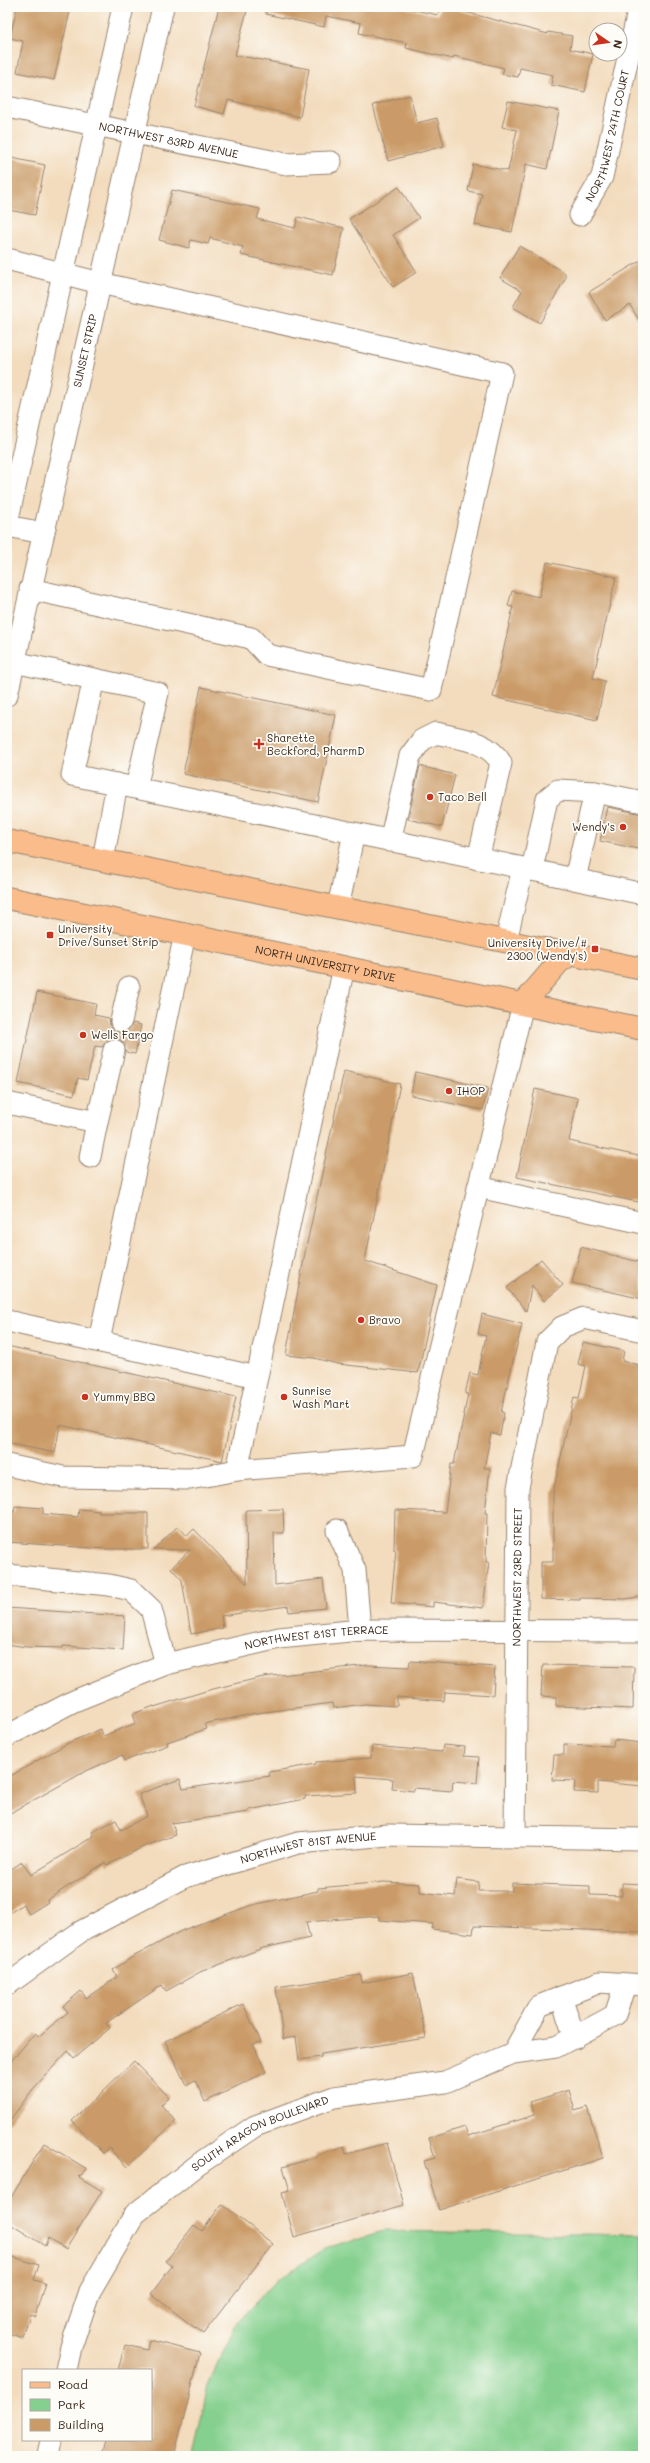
<svg xmlns="http://www.w3.org/2000/svg" width="650" height="2463" font-family="Mali,sans-serif">
<rect width="100%" height="100%" fill="#fdfcf7"/>
<filter id="ink" filterUnits="userSpaceOnUse"><feTurbulence type="fractalNoise" baseFrequency=".025" numOctaves="2"/><feDisplacementMap in="SourceGraphic" scale="8" xChannelSelector="R" yChannelSelector="G"/><feConvolveMatrix kernelMatrix="1 2 1 2 8 2 1 2 1" color-interpolation-filters="sRGB"/></filter>
<filter id="wash" filterUnits="userSpaceOnUse"><feTurbulence type="fractalNoise" baseFrequency=".012" numOctaves="4" result="noise"/><feDisplacementMap in="SourceGraphic" scale="16" xChannelSelector="R" yChannelSelector="G"/><feGaussianBlur stdDeviation="0.9" result="paint"/><feColorMatrix in="noise" values="0 0 0 0 0 0 0 0 0 0 0 0 0 0 0 0 0 1.4 0 .05"/><feComposite in="paint" operator="in"/></filter>
<g filter="url(#wash)">
<rect width="100%" height="100%" fill="#f3dcbd"/>
<path fill="#85d08e" stroke="#607d56" d="M383 2231 643 2235V2456H193L208 2385 237 2322 277 2280 325 2248Z"/>
<g id="blocks">
<path fill="#ca9b67" d="M17 7H71L54 80 17 72 23 41 10 38Z
M219 7H248L235 55 309 69 300 117 228 100 224 114 194 106Z
M266 7H401L438 15 440 7H446L548 34V32L572 36 570 49 593 54 585 92 551 85 553 75 520 68 518 77 502 74 504 68 454 56 453 59 406 48 407 43 359 33 361 23 326 16 324 27 266 14Z
M410 95 417 123 437 118 444 146 388 161 373 105Z
M508 101 559 111 547 169 526 164 512 232 475 225 482 194 468 191 473 164 508 171 517 130 502 127Z
M7 157 45 165 35 215 8 210 11 195H7Z
M399 187 419 218 393 235 417 272 393 287 349 219Z
M172 190 260 209 257 219 295 228 298 217 344 228 333 275 241 255 243 247 210 238 208 244 191 240 189 248 159 240Z
M519 246 565 273V279L540 323 513 307 522 291 500 278Z
M643 259V327L630 305 605 320 589 292Z
M547 562 616 577 593 678 605 681 597 720 493 697 513 607 508 606 512 591 539 597Z
M201 687 336 715 318 802 183 774Z
M420 766 455 775 442 827 408 819Z
M607 807 643 814V850L600 841Z
M37 992 96 1004 94 1015 109 1018 110 1025 118 1033 129 1029 133 1023 141 1025 135 1054 126 1052 122 1042 116 1038 106 1042 102 1047 95 1046 87 1080 78 1078 74 1095 18 1083Z
M344 1071 400 1084 365 1261 437 1285 418 1373 338 1364 314 1358 286 1355 306 1248Z
M415 1072 488 1088 483 1110 411 1095Z
M535 1089 578 1098 569 1141 643 1157V1203L517 1177Z
M581 1247 643 1263V1299L572 1283Z
M541 1259 563 1285 544 1301 532 1285 526 1311 507 1288Z
M482 1314 522 1324 501 1412 504 1413 500 1435 491 1433 484 1468H490L485 1513H487L486 1562H489L483 1608 433 1602V1607L391 1603 396 1550H394L395 1510 445 1512 451 1464H454L468 1394H465L470 1373 478 1375 486 1336 478 1334Z
M583 1342 624 1351 622 1361 643 1366V1596L626 1599 580 1598V1600L541 1599V1562H553V1493L574 1397 579 1398 586 1366 578 1364Z
M7 1346 236 1397 222 1461 60 1425 55 1453 7 1443Z
M15 1506 43 1508V1514L78 1517 79 1509 99 1511V1513H148V1549H106L7 1542V1510L14 1512Z
M283 1509 284 1533H274L275 1585 323 1579 326 1608 289 1612 288 1606 221 1616 223 1628 191 1634 182 1580 171 1568 190 1550 154 1549 178 1526 187 1536 194 1529 247 1584 246 1510Z
M7 1608 125 1616 123 1650 63 1646V1648L26 1647 7 1644Z
M410 1661 495 1667 493 1695 445 1692 444 1701 397 1697V1706L365 1704 333 1708 332 1703 257 1713 204 1724 206 1729 167 1742 168 1745 124 1761 122 1755 84 1772 7 1815V1778L68 1743 101 1729 103 1736 136 1723 133 1714 154 1706V1707L209 1690 263 1677 368 1665 409 1667Z
M543 1665 634 1667 633 1709 556 1706V1697L541 1696Z
M614 1740 643 1743V1786L598 1782V1793L574 1792 575 1781 552 1780 554 1755H564V1744L613 1746Z
M443 1745 465 1747 464 1756 479 1757 477 1783 453 1781 452 1791 414 1788V1791L392 1789 393 1779 356 1776 357 1793 305 1796V1799L249 1810V1812L172 1823 176 1835 145 1846 107 1865 106 1862 47 1900 48 1902 29 1914 23 1904 7 1915V1872L22 1862 31 1875 94 1836 92 1832 116 1820 121 1830 147 1816 139 1794 180 1779 183 1789 270 1776 269 1772 316 1764V1762L371 1758 372 1746 442 1752Z
M457 1879 479 1882 478 1891H512V1883L590 1886V1895L622 1896V1883L643 1884V1932L474 1926 473 1934 432 1929 433 1924 379 1920V1916L306 1922 310 1938 263 1948 200 1972 166 1991 162 1985 106 2023 110 2028 74 2058 68 2051 33 2089 7 2124V2066L35 2033 39 2036 68 2012 63 2006 81 1991 86 1998 117 1977 113 1970 131 1958 183 1930 252 1905 318 1891V1888L384 1882 420 1884V1892L455 1896Z
M413 1973 426 2038 321 2054V2057L299 2060 296 2037 283 2039 276 1987 361 1975 362 1983Z
M243 2004 261 2042 253 2044 266 2072 205 2102 195 2080 186 2085 165 2041Z
M134 2061 169 2097 161 2105 176 2121 127 2167 109 2148 103 2153 72 2121Z
M569 2090 575 2111 587 2107 603 2158 439 2210 424 2161 435 2158 429 2138 465 2127 468 2136 535 2115 530 2102Z
M44 2143 87 2169 79 2177 102 2191 66 2249 48 2238 45 2246 7 2222V2204Z
M387 2143 404 2205 294 2237 282 2193 290 2191 283 2167 317 2157 316 2155 344 2146 346 2154Z
M222 2204 273 2244 203 2334 151 2294 172 2266 166 2261 194 2225 202 2231Z
M7 2255 39 2265 34 2280 45 2283 35 2316 30 2314 23 2338 7 2333Z
M149 2340 200 2353 174 2456H101L105 2440H151V2370H118L125 2345 147 2350Z"/>
</g>
</g>
<g filter="url(#ink)">
<use href="#blocks" fill-opacity="0" stroke="#97836e" stroke-width="1"/>
<g fill="none" stroke-linecap="round" stroke-linejoin="round">
<path stroke="#ceb89d" stroke-width="21" stroke-dasharray="21 10" stroke-linecap="butt" d="M114 1050 121 1021"/>
<g stroke="#97836e" stroke-width="23">
<g id="minor">
<path id="s1" d="M7 107 286 164 331 162"/>
<path id="s2" d="M580 215 602 177 639 7"/>
<path d="M7 259 100 283 502 373 431 690 267 655 251 638 30 589"/>
<path d="M7 523 123 7"/>
<path d="M7 526 43 533"/>
<path d="M14 662 94 679"/>
<path id="s3" d="M7 695 163 7"/>
<path d="M136 788 158 693 94 679 72 775 354 833"/>
<path d="M390 841 410 756 422 740 436 733C460 739 488 740 501 763L478 859"/>
<path d="M103 860 117 784"/>
<path d="M532 870 547 799 558 790 595 792 643 802"/>
<path d="M575 879 595 792"/>
<path d="M338 907 354 833 523 868"/>
<path d="M506 941 523 868 643 894"/>
<path d="M121 1021 129 987"/>
<path d="M7 1103 97 1122 114 1050"/>
<path d="M90 1157 97 1122"/>
<path d="M478 1187 643 1223"/>
<path d="M7 1321 257 1377 344 967"/>
<path d="M99 1341 185 934"/>
<path d="M7 1465 63 1477 190 1479 237 1470 413 1456 523 1004"/>
<path d="M237 1470 257 1377"/>
<path d="M337 1530 355 1570 360 1630"/>
<path d="M7 1575 109 1585 131 1590 151 1609 166 1664"/>
<path id="s4" d="M7 1736 74 1701 166 1664 279 1638 360 1630 643 1631"/>
<path id="s5" d="M515 1837 518 1488 547 1342 562 1327 584 1318 643 1331"/>
<path id="s6" d="M7 1985 80 1932 185 1877 298 1843 388 1835 643 1839"/>
<path d="M561 1997 575 2038"/>
<path d="M513 2053 539 2006 600 1982 643 1985"/>
<path id="s7" d="M66 2370 71 2347 90 2291 135 2214 199 2164 255 2126 334 2097 445 2082 513 2053 556 2047 615 2015 625 1985"/>
<path d="M48 2456 51 2440"/>
</g>
</g>
<g stroke="#97836e" stroke-width="24">
<g id="major">
<path d="M7 841 643 969"/>
<path id="s8" d="M7 898 643 1029"/>
<path d="M523 1004 559 962 571 954"/>
</g>
</g>
<use href="#minor" stroke="#fff" stroke-width="21"/>
<use href="#major" stroke="#f9bc8a" stroke-width="22"/>
</g>
</g>
<g fill="#c8321e" stroke="#fdfcf7" stroke-width="1.5">
<path d="M257 738h4v4h4v4h-4v4h-4v-4h-4v-4h4z"/>
<circle cx="430" cy="797" r="4"/>
<circle cx="623" cy="827" r="4"/>
<rect x="46" y="931" width="8" height="8" rx="2"/>
<rect x="591" y="945" width="8" height="8" rx="2"/>
<circle cx="83" cy="1035" r="4"/>
<circle cx="449" cy="1091" r="4"/>
<circle cx="361" cy="1320" r="4"/>
<circle cx="85" cy="1397" r="4"/>
<circle cx="284" cy="1397" r="4"/>
</g>
<g text-anchor="middle" stroke-width="3.5" stroke-linejoin="round" paint-order="stroke">
<g font-size="11" fill="#3b2a1e" stroke="#fdfcf7">
<text dy="4" stroke="none"><textPath href="#s2" startOffset="85">NORTHWEST 24TH COURT</textPath></text>
<text dy="4" stroke="none"><textPath href="#s1" startOffset="165">NORTHWEST 83RD AVENUE</textPath></text>
<text dy="4" stroke="none"><textPath href="#s3" startOffset="353">SUNSET STRIP</textPath></text>
<text dy="4" stroke="none"><textPath href="#s8" startOffset="325">NORTH UNIVERSITY DRIVE</textPath></text>
<text dy="4" stroke="none"><textPath href="#s5" startOffset="260">NORTHWEST 23RD STREET</textPath></text>
<text dy="4" stroke="none"><textPath href="#s4" startOffset="328">NORTHWEST 81ST TERRACE</textPath></text>
<text dy="4" stroke="none"><textPath href="#s6" startOffset="336">NORTHWEST 81ST AVENUE</textPath></text>
<text dy="4" stroke="none"><textPath href="#s7" startOffset="322">SOUTH ARAGON BOULEVARD</textPath></text>
</g>
<g font-size="11" fill="#3b2a1e" stroke="#fdfcf7" text-anchor="start">
<text x="267" y="742">Sharette<tspan x="267" dy="13">Beckford, PharmD</tspan></text>
<text x="438" y="801">Taco Bell</text>
<text x="615" y="831" text-anchor="end">Wendy's</text>
<text x="58" y="933">University<tspan x="58" dy="13">Drive/Sunset Strip</tspan></text>
<text x="587" y="947" text-anchor="end">University Drive/#<tspan x="587" dy="13">2300 (Wendy's)</tspan></text>
<text x="91" y="1039">Wells Fargo</text>
<text x="457" y="1095">IHOP</text>
<text x="369" y="1324">Bravo</text>
<text x="292" y="1395">Sunrise<tspan x="292" dy="13">Wash Mart</tspan></text>
<text x="93" y="1401">Yummy BBQ</text>
</g>
</g>
<rect width="650" height="2463" fill="none" stroke="#fdfcf7" stroke-width="24"/>
<rect x="22" y="2369" width="130" height="72" fill="#fdfcf7" stroke="#afa8a0"/>
<rect x="30" y="2382" width="20" height="6" fill="#f9bc8a" stroke="#afa8a0"/>
<text x="58" y="2389" font-size="12" fill="#3b2a1e">Road</text>
<rect x="30" y="2399" width="20" height="12" fill="#85d08e" stroke="#afa8a0"/>
<text x="58" y="2409" font-size="12" fill="#3b2a1e">Park</text>
<rect x="30" y="2419" width="20" height="12" fill="#ca9b67" stroke="#afa8a0"/>
<text x="58" y="2429" font-size="12" fill="#3b2a1e">Building</text>
<g transform="translate(608 42) rotate(103)"><circle r="19" fill="#fdfcf7" stroke="#afa8a0"/>
<path d="M0-3L7 15L0 10L-7 15Z" fill="#c8321e"/>
<text y="-6" font-size="11" font-weight="bold" text-anchor="middle" fill="#3b2a1e">N</text>
</g>
</svg>
